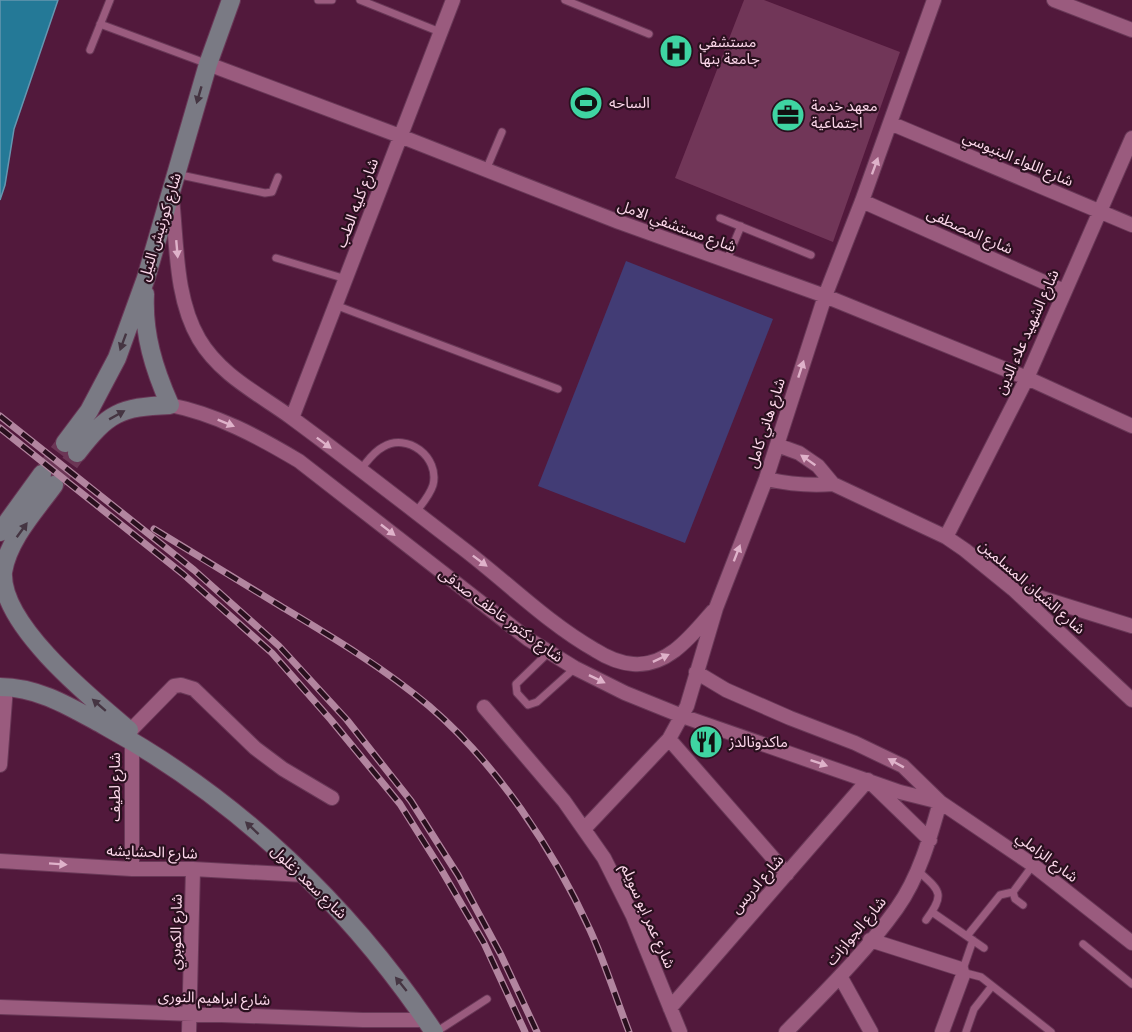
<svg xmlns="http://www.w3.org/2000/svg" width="1132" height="1032" font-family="'IBM Plex Serif','Noto Sans Arabic',serif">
<rect width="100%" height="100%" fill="#52193c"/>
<path fill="#423c75" d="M626 261 773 319 685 543 538 486Z"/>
<path fill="#247997" stroke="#6596b0" stroke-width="1.5" d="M0 0H58L14 129 5 185 0 200Z"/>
<path fill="#713658" d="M744 0H764L900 52 833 242 675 178Z"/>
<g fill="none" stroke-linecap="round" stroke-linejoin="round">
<path stroke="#6c3656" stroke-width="18" stroke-dasharray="18 9" stroke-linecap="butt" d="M42 474 65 443
M54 485 77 453"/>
<g stroke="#693857" stroke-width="9">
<path id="lane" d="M318 0H332
M360 0 440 32
M565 0 649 34
M100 24 208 64
M90 50 110 0
M486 170 502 132
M176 174 265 193 272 192 278 177
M720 218 811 255
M276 258 346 279
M726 262 741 226
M335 305 558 389
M360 470C367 462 373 452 383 447 407 432 440 457 433 485 430 495 422 504 416 512
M549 652 516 684 517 693 528 705 537 702 575 668
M917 870C940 891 946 893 926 920
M1023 905 1015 899 1013 892 1033 865
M932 912 984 948
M967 936 1000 895 1013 892
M973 940 962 972 981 977 1051 1032
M1083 944 1132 984
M436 1032 487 999
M966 1032 974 1009 992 986"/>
</g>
<g stroke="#693857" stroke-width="16">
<path id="street" d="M1054 0 1132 30
M208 64 400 136 619 222 825 296 1027 378 1132 426
M890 123 1132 225
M172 198C177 244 175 298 199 339 220 375 259 394 292 418 349 460 405 504 461 547 506 581 546 622 595 650 606 657 619 663 633 664 668 667 692 635 713 611
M862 201 1064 291
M170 405C216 414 259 437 299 461L528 639 575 668 625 693 682 716 900 792 940 802
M292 418 453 0
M777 445 799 453 818 466 833 484 946 537 965 550 1013 589 1132 700
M766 479C789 484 809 486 833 484
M946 537 1027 378 1132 138
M1019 591 1132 626
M696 672 726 690 790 718 855 743 903 766 940 802 1033 865 1132 943
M484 707 564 801 604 858 633 916 680 1032
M130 731 174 686 181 685 194 689 255 748 283 769 332 798
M669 739 787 874
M132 741V869
M0 765 6 687
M584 829 669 739 687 706 716 608 766 479 825 296 862 201 934 0
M0 861 132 869H193L304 875
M870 940 961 969 963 975 942 1032
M840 976 871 1032
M0 1007 363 1020H426
M670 1008 868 780 930 840
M189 1032 193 869
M786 1032C824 993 865 953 897 908 919 877 930 838 940 802"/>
</g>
<g stroke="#693857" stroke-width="20">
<path id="secondary" d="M65 443 89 411 117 358 146 278 208 64 231 0
M77 453C108 413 119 407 170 405 154 369 143 334 145 294
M54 485C35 511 8 540 3 572 0 625 92 699 129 730
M0 532 42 474
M0 687C39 687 72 708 105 726 238 799 350 906 434 1032"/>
</g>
<use href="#lane" stroke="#9a5b7e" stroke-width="7"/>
<use href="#street" stroke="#9a5b7e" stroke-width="14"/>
<use href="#secondary" stroke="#7a7a84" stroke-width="18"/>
<g stroke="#b2859f" stroke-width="7">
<path id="rail" d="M0 416 194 570 279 646 347 720 411 801 458 875 501 955 537 1032
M0 428 183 574 272 653 331 720 400 804 441 869 484 943 525 1032
M154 529C196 555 239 581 282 607 332 637 384 668 429 706 497 764 553 849 590 930 605 963 616 998 629 1032"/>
</g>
<use href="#rail" stroke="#29101e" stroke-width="4.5" stroke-dasharray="14" stroke-linecap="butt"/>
</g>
<defs><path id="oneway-solid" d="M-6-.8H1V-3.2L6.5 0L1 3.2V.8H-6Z" transform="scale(1.5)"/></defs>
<g fill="#453542">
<use href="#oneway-solid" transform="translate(199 95) rotate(106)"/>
<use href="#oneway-solid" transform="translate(123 342) rotate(110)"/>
<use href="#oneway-solid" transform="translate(117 415) rotate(-29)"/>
<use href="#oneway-solid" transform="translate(22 530) rotate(-54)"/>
<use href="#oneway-solid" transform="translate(99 705) rotate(-139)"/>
<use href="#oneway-solid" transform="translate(252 828) rotate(-137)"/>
<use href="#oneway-solid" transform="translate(401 984) rotate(-129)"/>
</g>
<g fill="#dfb2ca">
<use href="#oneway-solid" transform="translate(875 166) rotate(-70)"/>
<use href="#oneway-solid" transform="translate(177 249) rotate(85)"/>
<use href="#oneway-solid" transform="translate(801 369) rotate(-72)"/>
<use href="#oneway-solid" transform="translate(226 423) rotate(22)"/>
<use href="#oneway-solid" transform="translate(324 443) rotate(37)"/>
<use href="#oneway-solid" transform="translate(808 460) rotate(-145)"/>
<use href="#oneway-solid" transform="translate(388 530) rotate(38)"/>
<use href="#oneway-solid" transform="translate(737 553) rotate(-69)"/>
<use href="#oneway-solid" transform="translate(480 561) rotate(37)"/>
<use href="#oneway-solid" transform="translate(661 658) rotate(-25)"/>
<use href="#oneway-solid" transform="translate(597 679) rotate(26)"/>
<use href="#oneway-solid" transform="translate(819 763) rotate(19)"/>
<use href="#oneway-solid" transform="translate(896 763) rotate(-151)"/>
<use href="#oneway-solid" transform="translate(58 864) rotate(4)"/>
</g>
<defs>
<g id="hospital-disc" transform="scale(1.725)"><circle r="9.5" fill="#3fd4a2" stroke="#29101e"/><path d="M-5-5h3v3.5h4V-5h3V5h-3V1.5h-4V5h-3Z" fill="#111"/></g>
<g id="stadium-disc" transform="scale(1.725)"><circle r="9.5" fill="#3fd4a2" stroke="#29101e"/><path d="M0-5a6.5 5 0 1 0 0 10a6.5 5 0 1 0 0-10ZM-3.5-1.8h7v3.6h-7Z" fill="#111"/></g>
<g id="office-disc" transform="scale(1.725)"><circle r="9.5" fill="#3fd4a2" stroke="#29101e"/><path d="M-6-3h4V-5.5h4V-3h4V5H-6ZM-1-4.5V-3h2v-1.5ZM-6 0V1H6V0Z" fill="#111"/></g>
<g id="restaurant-disc" transform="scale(1.725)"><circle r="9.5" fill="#3fd4a2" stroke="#29101e"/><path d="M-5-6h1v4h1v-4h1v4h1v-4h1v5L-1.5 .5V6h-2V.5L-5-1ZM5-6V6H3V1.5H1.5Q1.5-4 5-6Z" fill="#111"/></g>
</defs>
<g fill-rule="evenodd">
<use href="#hospital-disc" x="676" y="51"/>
<use href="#stadium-disc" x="586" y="103"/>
<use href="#office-disc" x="788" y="115"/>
<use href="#restaurant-disc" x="706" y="742"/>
</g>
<g text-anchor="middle" stroke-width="4.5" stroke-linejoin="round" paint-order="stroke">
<g font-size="15" fill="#fdd8eb" stroke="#29101e" text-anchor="start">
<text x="699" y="47">مستشفي<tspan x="699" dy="17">جامعة بنها</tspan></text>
<text x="609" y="108">الساحه</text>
<text x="811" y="111">معهد خدمة<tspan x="811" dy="17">اجتماعية</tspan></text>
<text x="729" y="747">ماكدونالدز</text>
</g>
<g font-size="15" fill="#fdd8eb" stroke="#29101e">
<text transform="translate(1018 159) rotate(23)" y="5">شارع اللواء البنيوسي</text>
<text transform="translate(357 203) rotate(-69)" y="5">شارع كليه الطب</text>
<text transform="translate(677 226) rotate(20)" y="5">شارع مستشفي الامل</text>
<text transform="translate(160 227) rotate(-73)" y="5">شارع كورنيش النيل</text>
<text transform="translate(970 231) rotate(24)" y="5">شارع المصطفى</text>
<text transform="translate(1027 332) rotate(-66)" y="5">شارع الشهيد علاء الدين</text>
<text transform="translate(766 423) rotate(-72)" y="5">شارع هاني كامل</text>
<text transform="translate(1032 587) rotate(41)" y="5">شارع الشبان المسلمين</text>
<text transform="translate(501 615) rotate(36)" y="5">شارع دكتور عاطف صدقى</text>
<text transform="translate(115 787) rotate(-90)" y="5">شارع لطيف</text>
<text transform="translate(152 852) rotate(2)" y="5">شارع الحشايشه</text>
<text transform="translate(1047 857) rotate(37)" y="5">شارع الزاملي</text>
<text transform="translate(309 882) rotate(44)" y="5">شارع سعد زغلول</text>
<text transform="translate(757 884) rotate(-49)" y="5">شارع ادريس</text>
<text transform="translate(648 916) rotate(66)" y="5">شارع عمر ابو سويلم</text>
<text transform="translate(856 931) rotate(-50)" y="5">شارع الجوازات</text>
<text transform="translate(176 932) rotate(-89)" y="5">شارع الكوبري</text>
<text transform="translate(214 998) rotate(2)" y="5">شارع ابراهيم النورى</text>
</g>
</g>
</svg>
